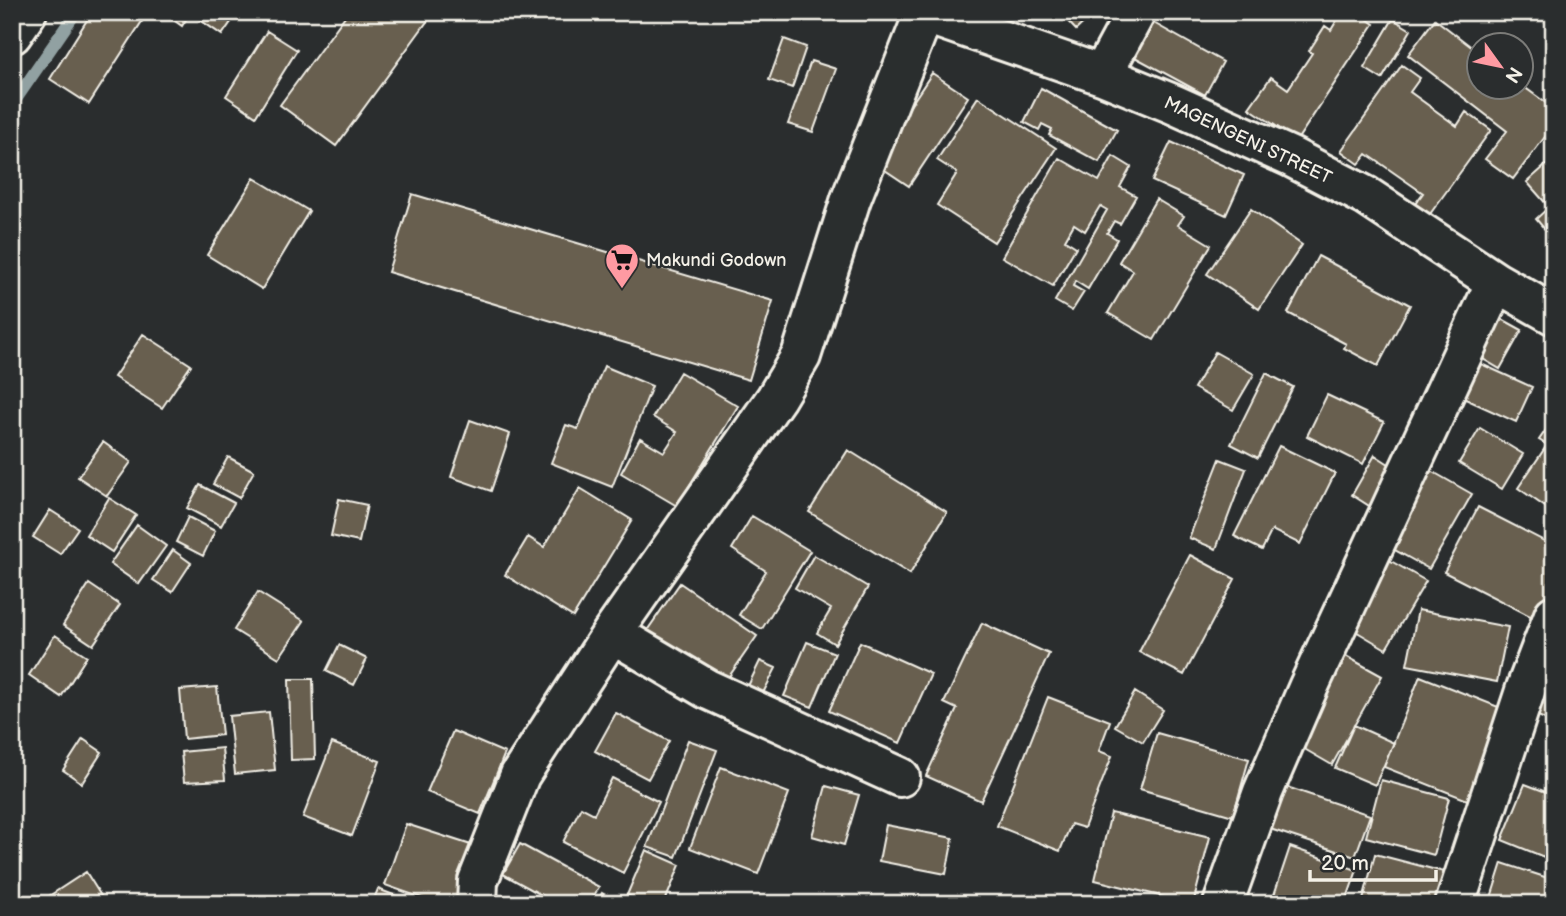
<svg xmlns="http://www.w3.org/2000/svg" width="1566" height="916" font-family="'Balsamiq Sans',sans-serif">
<rect width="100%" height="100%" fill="#2a2d2e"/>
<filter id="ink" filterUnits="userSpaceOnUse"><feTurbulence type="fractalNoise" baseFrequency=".0143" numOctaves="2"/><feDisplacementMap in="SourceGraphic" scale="14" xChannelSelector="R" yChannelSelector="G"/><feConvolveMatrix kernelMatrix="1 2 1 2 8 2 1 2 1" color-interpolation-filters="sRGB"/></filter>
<g filter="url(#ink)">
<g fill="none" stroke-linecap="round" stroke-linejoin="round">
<path stroke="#91a1a2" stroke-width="12" d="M12 105 76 12"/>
</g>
<path fill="#685f50" stroke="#f4f1e8" stroke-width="2" d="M92 12H148L89 104 50 79Z
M166 12H238L222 35 190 13 182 26 165 14Z
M348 12H434L336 146 280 105Z
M994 12H1009L1004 21Z
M1059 12H1095L1076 30Z
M1342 12H1357L1374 24 1297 140 1249 108 1271 77 1288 89 1312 53 1309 51 1325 26 1331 30Z
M1393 19 1411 30 1382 79 1364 68Z
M1435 19 1478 52V88H1520V84L1554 109V125L1513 179 1485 159 1507 131 1408 55Z
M1150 21 1223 62 1205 95 1131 55Z
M267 31 297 50 256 116 226 96Z
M784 39 806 47 792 88 769 80Z
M811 61 836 69 813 132 788 124Z
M1402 65 1420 78 1410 92 1457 126 1466 112 1491 130 1430 214 1415 204 1423 193 1367 154 1359 164 1341 151Z
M932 73 968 97 909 186 873 162Z
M1041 88 1117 130 1099 162 1049 135 1052 129 1042 124 1039 130 1024 122Z
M978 97 1056 148 994 242 937 205 957 173 937 160Z
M1171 142 1244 175 1226 215 1152 181Z
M1113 156 1131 167 1120 187 1136 196 1120 224 1114 221 1107 233 1117 239 1088 289 1075 281 1073 286 1084 292 1072 311 1055 301 1107 210 1100 206 1085 231 1074 224 1065 240 1076 247 1053 286 1002 257 1059 158 1099 181Z
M1554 158V240L1536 219 1549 207 1527 182Z
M254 178 309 211 262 289 207 255Z
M412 194 773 301 749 380 388 272Z
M1156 199 1184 216 1178 225 1211 245 1154 340 1108 313 1133 271 1119 262Z
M1251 209 1302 245 1259 309 1207 274Z
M1318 256 1410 305 1378 366 1344 348 1346 344 1288 313Z
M1493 314 1522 330 1500 369 1471 352Z
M143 334 191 365 162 408 114 377Z
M1215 352 1254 374 1233 410 1194 388Z
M1468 358 1532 387 1516 422 1452 393Z
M604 366 652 386 612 487 551 463 566 425 578 429Z
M680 372 738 406 677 506 621 473 640 438 664 452 677 432 653 417Z
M1266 373 1293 387 1258 458 1231 444Z
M1327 395 1384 422 1363 464 1307 436Z
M470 420 510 434 491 491 451 477Z
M1553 420H1554V513L1518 488 1547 445 1539 440Z
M1480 428 1523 454 1502 489 1459 463Z
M103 442 131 462 107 496 78 477Z
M1279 446 1335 473 1300 544 1272 530 1262 550 1234 536Z
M848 450 947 512 910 574 809 512Z
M1375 455 1398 470 1374 509 1352 495Z
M228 457 254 471 239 498 213 484Z
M1220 459 1246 469 1216 549 1189 538Z
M1428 469 1472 494 1429 569 1386 545Z
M200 485 234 503 221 526 187 508Z
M580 488 632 520 573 617 505 575 528 537 544 547Z
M109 498 136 515 112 552 86 535Z
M339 499 367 505 359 542 331 536Z
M1478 507 1554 546V585L1536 619 1444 572Z
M50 510 78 528 60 554 33 537Z
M752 516 810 551 762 629 739 615 766 571 732 549Z
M188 517 215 531 203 556 176 542Z
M137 525 166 546 139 584 110 564Z
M173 550 191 563 172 592 153 580Z
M814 555 868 587 835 644 817 633 831 609 795 588Z
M1190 555 1235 579 1184 675 1139 652Z
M1382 556 1426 581 1386 649 1342 623Z
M680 583 757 636 721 688 644 635Z
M89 584 120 605 93 645 63 625Z
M258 592 304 621 279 658 234 630Z
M1418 610 1508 627 1497 682 1407 665Z
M982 623 1049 654 981 801 926 776 957 709 944 703Z
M55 635 87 656 61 697 29 675Z
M807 642 835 653 812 707 784 696Z
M860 642 931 674 900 743 829 711Z
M339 645 367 659 354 685 326 671Z
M1344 655 1382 676 1332 765 1294 743Z
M760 661 776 668 762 695 747 688Z
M1551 668 1554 670V723L1531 713Z
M1420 676 1506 710 1470 801 1384 767Z
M289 679H313L315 759 291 760Z
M217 687 222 735 184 739 180 690Z
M1135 692 1163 710 1143 742 1115 726Z
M1048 697 1110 721 1099 751 1112 756 1084 828 1071 824 1060 851 997 826Z
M269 712 275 770 235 774 229 716Z
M616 713 669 741 648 779 595 751Z
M1354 725 1394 743 1375 785 1335 768Z
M453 731 505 753 480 814 427 792Z
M1157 733 1249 759 1233 816 1140 789Z
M83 739 102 752 82 783 63 770Z
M688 740 717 750 676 857 647 847Z
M332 743 380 761 352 836 303 817Z
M222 748 225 780 184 782 181 752Z
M721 767 789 793 758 874 690 848Z
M612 778 659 802 623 873 563 842 581 807 594 814Z
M1381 780 1449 798 1434 855 1366 837Z
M1275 783 1370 815 1355 857 1261 826Z
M1525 784 1554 795V861L1502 840Z
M826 786 859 795 844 845 812 836Z
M1111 813 1210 837 1193 904 1095 880Z
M406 824 474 846 454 904H439L385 885Z
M886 825 953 838 946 874 879 861Z
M520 844 599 887 589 904H558L503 874Z
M1290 847 1357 870 1345 904H1271Z
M646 850 680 865 664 904H648L627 895Z
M1375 854 1444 872 1436 904H1362Z
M1502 863 1554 880V904H1489Z
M86 872 106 904H49L46 898Z
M378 889 417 904H372Z
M602 893 621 904H596Z
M1105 898 1124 904H1103Z"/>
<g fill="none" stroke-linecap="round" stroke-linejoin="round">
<g stroke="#f4f1e8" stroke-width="44">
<path id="street" d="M920 12 1102 75 1173 104 1291 157 1366 196 1496 282 1554 315
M1102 75 1136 12
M612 633 707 689 900 777
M477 904 478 881 520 775 612 633 776 398 801 356 851 199 924 14
M1223 904 1263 792 1308 688 1496 282
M1455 904 1526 688 1554 615"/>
</g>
<g stroke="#f4f1e8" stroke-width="44">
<path id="secondary" d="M12 34 27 12"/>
</g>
<use href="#street" stroke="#2a2d2e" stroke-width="38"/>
<use href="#secondary" stroke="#2a2d2e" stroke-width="38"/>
</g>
</g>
<defs>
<g id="supermarket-pin" transform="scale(1.75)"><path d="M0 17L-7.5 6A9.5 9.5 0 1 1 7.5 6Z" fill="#ff9aa2" stroke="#2a2d2e"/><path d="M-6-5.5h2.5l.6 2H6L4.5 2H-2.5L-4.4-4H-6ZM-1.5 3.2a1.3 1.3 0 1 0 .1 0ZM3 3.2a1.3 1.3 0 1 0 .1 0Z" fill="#111"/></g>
</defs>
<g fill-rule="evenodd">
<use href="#supermarket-pin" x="622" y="260"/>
</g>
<g text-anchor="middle" stroke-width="5" stroke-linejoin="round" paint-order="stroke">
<g font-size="18" fill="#f4f1e8" stroke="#2a2d2e">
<text transform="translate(1248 140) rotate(25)" y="6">MAGENGENI STREET</text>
</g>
<g font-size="18" fill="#f4f1e8" stroke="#2a2d2e" text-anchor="start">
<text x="646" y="266">Makundi Godown</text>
</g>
</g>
<rect width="1566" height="916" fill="none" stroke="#2a2d2e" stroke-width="42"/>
<rect x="21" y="21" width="1524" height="874" fill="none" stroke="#f4f1e8" stroke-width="2.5" filter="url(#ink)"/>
<g transform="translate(1500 66) rotate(123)"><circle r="33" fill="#2a2d2e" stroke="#7b7b78" stroke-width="2"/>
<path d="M0-5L12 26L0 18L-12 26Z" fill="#ff9aa2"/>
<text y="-10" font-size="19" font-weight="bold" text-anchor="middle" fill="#f4f1e8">N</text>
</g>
<path d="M1310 870v10h126v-10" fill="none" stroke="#f4f1e8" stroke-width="3.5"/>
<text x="1321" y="870" font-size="21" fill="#f4f1e8" stroke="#2a2d2e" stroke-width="5" paint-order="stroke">20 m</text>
</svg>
